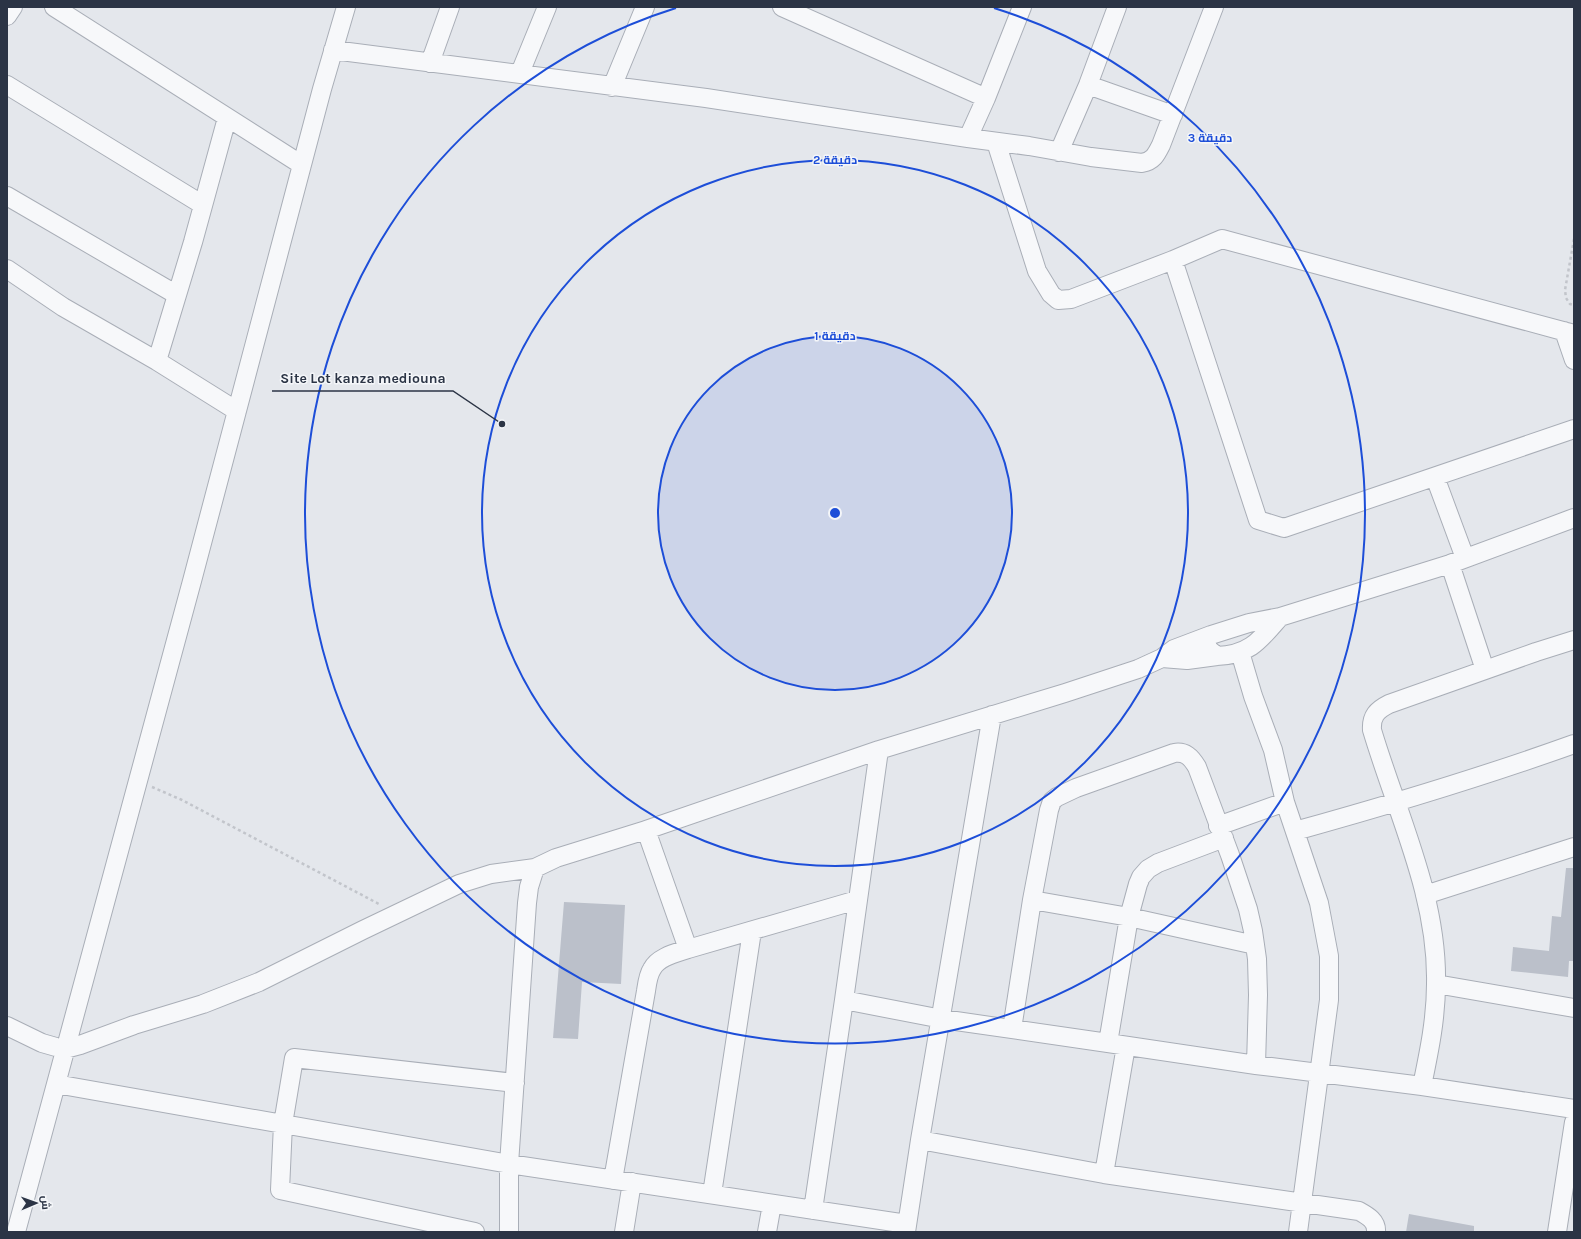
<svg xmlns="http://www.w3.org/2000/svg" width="1581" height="1239" font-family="Karla,Cairo,sans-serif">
<rect width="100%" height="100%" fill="#e4e7ec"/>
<path fill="#bbc0ca" d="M1566 868H1574V961H1569L1568 977 1511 971 1513 947 1549 951 1552 916 1561 917Z
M564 902 625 905 621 984 582 982 578 1039 553 1038Z
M1409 1214 1474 1226V1232H1406Z"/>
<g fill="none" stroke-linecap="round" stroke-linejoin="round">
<g stroke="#a9aeb7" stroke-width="20">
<path id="minor" d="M54 7 302 165
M782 7 986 98
M7 16 13 7
M333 50 706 98 968 138 1029 146 1091 157 1142 163C1153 161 1156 155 1161 145L1214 7
M430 63 450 7
M520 73 547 7
M7 85 203 205
M1088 85 1173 115
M612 87 645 7
M968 138 986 98 1022 7
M996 142 1037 271 1051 294 1058 300 1071 299 1173 260 1222 239 1574 334
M1059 152 1088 85 1117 7
M7 196 177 295
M1173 260 1258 520 1284 528 1574 429
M7 269 63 307 157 361 237 411
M1564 331 1574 360
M157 361 193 242 227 118
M1435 477 1465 558
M1450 564 1485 670
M1280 617C1260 640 1250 655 1217 656L1207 648V640L1211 635 1249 623 1280 617 1450 564 1574 518
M1240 652 1253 696 1273 750 1285 802 1319 903 1329 956V1000L1298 1232
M1162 658 1187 660 1217 656
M992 715 920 1140 1104 1174 1359 1211C1368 1216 1377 1221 1376 1232
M1218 826 1285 802
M646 830 688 949
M1295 831C1389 805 1482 777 1574 744
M1224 838 1158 863 1148 869 1141 877 1138 884 1129 917 1108 1043 1256 1065 1422 1086 1574 1109
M1425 895 1574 847
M1032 900 1129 917 1255 945
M1436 984 1574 1008
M844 1000 942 1019 1108 1043
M7 1026 42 1043 56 1047 65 1049 80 1045 134 1025 203 1004 259 982 363 930 459 884 491 874 535 868 556 858 646 830 879 750 1065 693 1138 669 1162 658 1174 649 1211 635
M1012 1029 1032 900 1049 810 1052 801 1057 797 1076 788 1174 753C1185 751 1191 757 1197 767L1230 855 1248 909 1253 931 1257 959 1258 995 1256 1065
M56 1084 509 1164 907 1224
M1422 1086C1429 1052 1436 1019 1436 984 1438 896 1397 814 1372 730 1371 716 1377 710 1389 704L1536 652 1574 640
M1104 1174 1126 1046
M613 1180 646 991C647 984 648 975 652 969 658 957 676 953 688 949L857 900
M712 1194 752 931
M813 1210 844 1000 879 750
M16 1232 192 581 322 89 346 7
M475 1232 280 1190 283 1124 294 1058 515 1083
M509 1232V1164L527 903 529 887 535 868
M624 1232 632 1182
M767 1232 772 1204
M906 1232 920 1140
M1557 1232 1574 1122"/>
</g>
<path stroke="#c2c5cb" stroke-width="2.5" stroke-dasharray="3 3" stroke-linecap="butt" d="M1574 239 1565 290 1566 298 1570 304 1574 305
M152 787 182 800 379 904"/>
<use href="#minor" stroke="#f7f8fa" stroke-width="18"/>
</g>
<circle cx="835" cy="513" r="177" fill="#1d4ed8" fill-opacity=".12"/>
<g fill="none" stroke="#1d4ed8" stroke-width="2">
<circle cx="835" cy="513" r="177"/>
<circle cx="835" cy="513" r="353"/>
<path d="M994 8A530 530 0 1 1 676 8"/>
</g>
<circle cx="835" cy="513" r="6" fill="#1d4ed8" stroke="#f4f6f9" stroke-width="2"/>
<g font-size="12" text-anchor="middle" font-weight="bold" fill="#1d4ed8" stroke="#f4f6f9" stroke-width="3" stroke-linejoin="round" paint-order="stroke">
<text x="1210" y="142">3 دقيقة</text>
<text x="835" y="164">2 دقيقة</text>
<text x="835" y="340">1 دقيقة</text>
</g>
<path fill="none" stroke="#2b3445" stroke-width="1.5" d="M502 424L453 391H272"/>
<circle fill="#2b3445" stroke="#f4f6f9" stroke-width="1.5" cx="502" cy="424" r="4"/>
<g font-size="14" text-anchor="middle" font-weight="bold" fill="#2b3445" stroke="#f4f6f9" stroke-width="3" stroke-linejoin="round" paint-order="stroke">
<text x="363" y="383">Site Lot kanza mediouna</text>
</g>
<rect width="1581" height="1239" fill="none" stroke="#2b3445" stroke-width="16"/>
<g transform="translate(36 1203) rotate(88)" stroke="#f4f6f9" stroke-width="3" paint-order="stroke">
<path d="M0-3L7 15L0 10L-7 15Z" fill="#2b3445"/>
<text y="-6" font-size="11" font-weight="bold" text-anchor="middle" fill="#2b3445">ش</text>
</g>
</svg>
